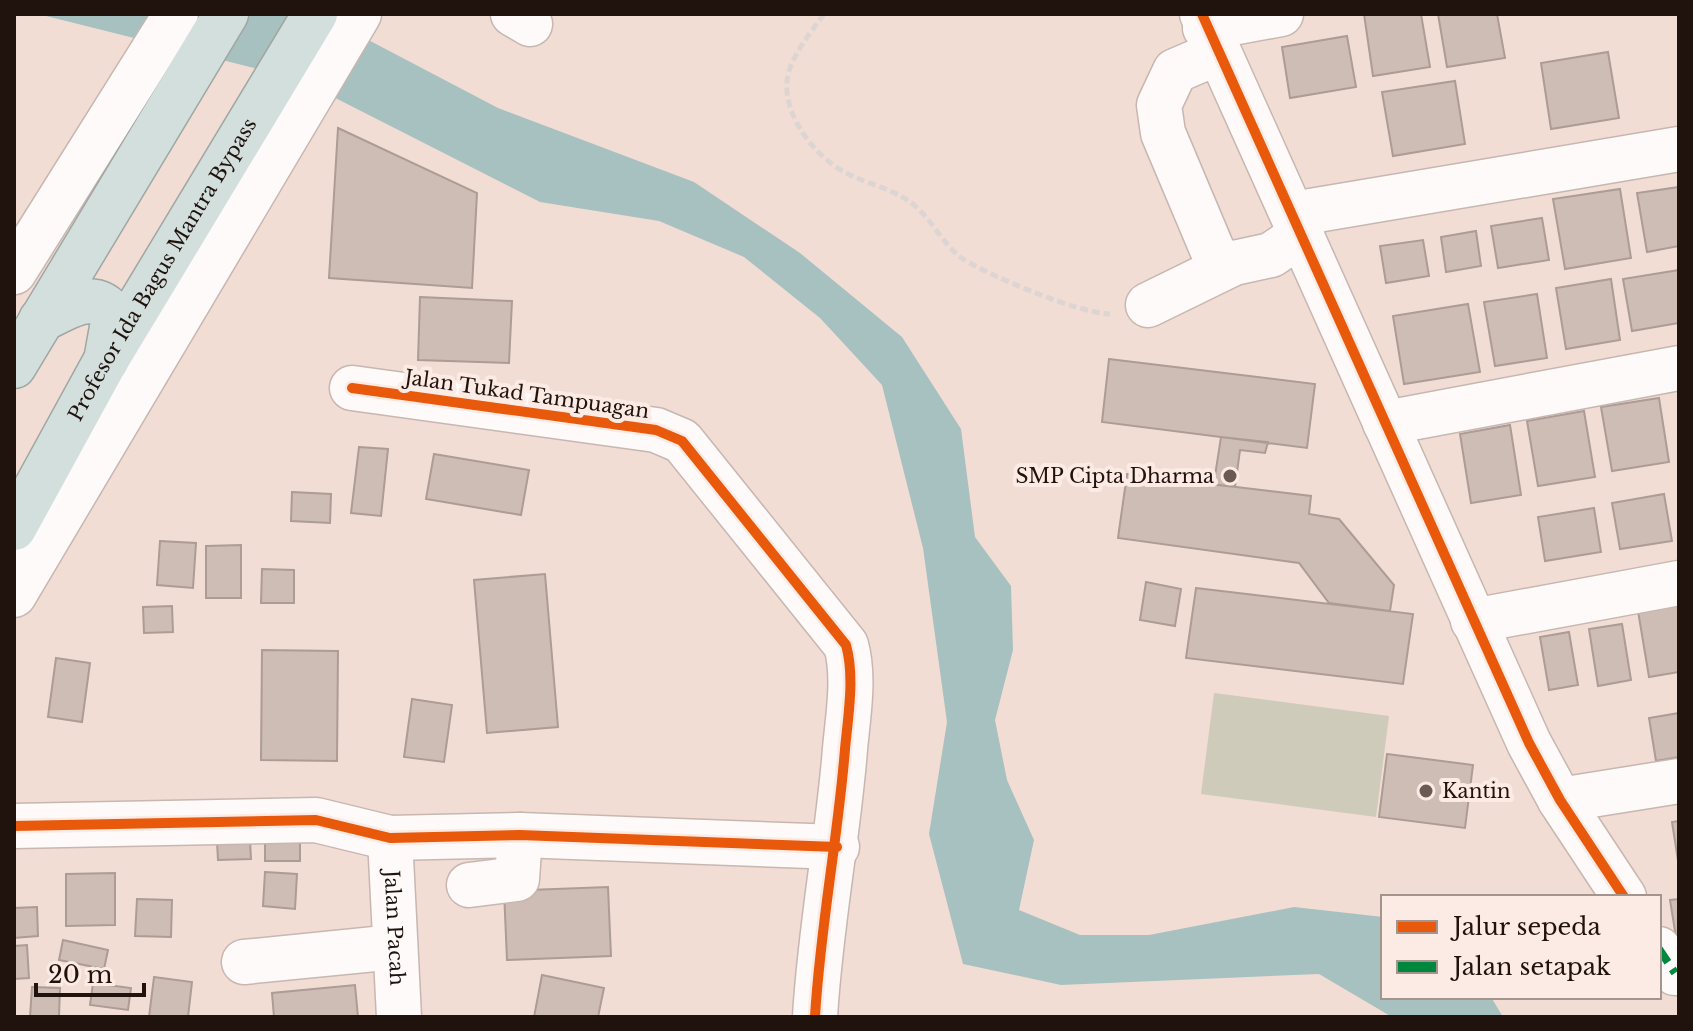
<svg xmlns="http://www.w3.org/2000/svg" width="1693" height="1031" font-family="'Libre Baskerville',serif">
<rect width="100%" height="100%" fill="#f2ddd4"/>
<path fill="#cecbba" d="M1214 693 1389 716 1376 817 1201 794Z"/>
<path fill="#a7c1c0" d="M38 14H293L357 34 498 108 694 182 800 253 902 337 961 429 975 537 1011 586 1013 650 995 720 1007 780 1034 840 1019 910 1080 935H1149L1294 907 1383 917V997H1491L1503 1017H1392L1319 974 1061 985 963 964 929 834 947 722 923 548 882 385 820 318 744 257 659 221 540 202 298 79Z"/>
<path fill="#cdbdb5" stroke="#ac9c95" stroke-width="2" d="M1364 14H1421L1430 67 1373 76Z
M1438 14H1497L1505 58 1447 67Z
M1347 36 1356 87 1290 98 1282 47Z
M1608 52 1619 118 1551 129 1541 63Z
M1455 81 1465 144 1393 156 1382 92Z
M338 128 477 193 472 288 329 278Z
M1679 187V246L1647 252 1637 193Z
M1620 189 1631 258 1565 269 1553 199Z
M1542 218 1549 260 1498 268 1491 226Z
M1476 231 1481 266 1446 272 1441 237Z
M1423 240 1429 276 1386 283 1380 246Z
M1679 270V323L1632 331 1623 279Z
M1611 279 1620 340 1566 349 1556 288Z
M1537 294 1547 358 1495 366 1484 302Z
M420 297 512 301 509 363 418 360Z
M1468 304 1480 372 1404 384 1393 316Z
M1109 359 1315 384 1307 448 1102 422Z
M1659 398 1669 462 1612 471 1601 407Z
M1584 411 1595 477 1538 486 1527 421Z
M1510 425 1521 495 1471 503 1460 434Z
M1221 437 1268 442 1265 453 1240 450 1235 487 1190 482 1191 473 1215 476Z
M359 447 388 449 381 516 351 513Z
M434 454 529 470 521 515 426 499Z
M1127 474 1311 496 1309 514 1339 519 1394 585 1390 611 1329 603 1299 563 1118 538Z
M292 492 331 494 330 523 291 521Z
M1664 494 1672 541 1620 549 1612 503Z
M1594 508 1601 552 1545 561 1538 517Z
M160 541 196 543 193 588 157 585Z
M241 545V598H206V546Z
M262 569 294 570V603H261Z
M545 574 558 727 487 733 474 580Z
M1146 582 1181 589 1175 626 1140 620Z
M1196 588 1413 614 1403 684 1186 658Z
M1679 604V672L1649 677 1638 611Z
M172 606 173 632 144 633 143 607Z
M1622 624 1631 680 1598 686 1589 629Z
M1569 632 1578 685 1549 690 1540 637Z
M262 650 338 651 337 761 261 760Z
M56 658 90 663 82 722 48 717Z
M412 699 452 705 444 762 404 757Z
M1679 713V757L1656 761 1649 718Z
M1387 754 1473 765 1465 828 1379 817Z
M1679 821V867L1672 822Z
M265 839H300V861H265Z
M250 840 251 859 218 860 217 841Z
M265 872 297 874 295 909 263 906Z
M115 873V925L66 926V874Z
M608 887 611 956 507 960 504 891Z
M137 899 172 900 171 937 135 936Z
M1679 899V956L1670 900Z
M37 907 38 936 14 938V908Z
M63 940 108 950 104 969 59 960Z
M27 945 29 978 14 979V946Z
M542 975 604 988 598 1017H534Z
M154 977 192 982 188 1017H149Z
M93 983 131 988 128 1010 90 1005Z
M355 985 358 1017H274L272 993Z
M32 987 60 988 59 1017H30Z"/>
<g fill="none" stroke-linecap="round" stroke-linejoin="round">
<g stroke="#c7b7b0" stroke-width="47">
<g id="minor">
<path d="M513 14 530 24"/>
<path d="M1202 14 1529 743 1560 800 1624 897"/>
<path d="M1205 28 1281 14"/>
<path d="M1217 53 1175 71 1159 105 1163 133 1214 254 1226 263H1234"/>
<path d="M1293 214 1679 149"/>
<path d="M14 272 176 14"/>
<path d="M1148 305 1234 263 1271 255 1302 234"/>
<path d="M352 388 656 430 682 441 846 645C855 677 848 716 845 749 838 838 820 928 815 1017"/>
<path d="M1385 423 1679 368"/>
<path d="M14 595 359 14"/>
<path d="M1473 621 1679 583"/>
<path d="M1560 800 1679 781"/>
<path d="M14 826 316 820 390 838 520 835 837 847"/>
<path id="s1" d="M390 838 399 1017"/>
<path d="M469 885 517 879 520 835"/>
<path d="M1659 949 1675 973H1679"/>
<path d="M244 962 395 947"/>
</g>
</g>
<g stroke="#a0a6a2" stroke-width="47">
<g id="highway">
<path d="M41 320C66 308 94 287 114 316L106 361"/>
<path d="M14 366 226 14"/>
<path id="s2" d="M14 528 105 362 315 14"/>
</g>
</g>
<path stroke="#dcd5d3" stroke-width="5" stroke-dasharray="8 4" stroke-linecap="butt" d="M824 14C811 32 796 50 789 71 777 110 815 158 848 174 871 185 894 189 914 205 932 220 944 246 963 259 992 277 1078 313 1110 314"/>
<use href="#minor" stroke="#fdfaf9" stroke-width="44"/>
<use href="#highway" stroke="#d2dfdd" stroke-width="44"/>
<path stroke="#00873e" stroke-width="8" stroke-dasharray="16 8" stroke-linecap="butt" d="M1659 949 1675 973"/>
<g stroke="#fbebe4" stroke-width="15">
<path id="cycleway" d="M1202 14 1529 743 1560 800 1624 897
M352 388 656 430 682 441 846 645C855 677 848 716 845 749 838 838 820 928 815 1017
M14 826 316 820 390 838 520 835 837 847"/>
</g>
<use href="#cycleway" stroke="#e8590c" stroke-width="10"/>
</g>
<g fill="#6a5a53" stroke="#fbebe4" stroke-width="3">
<circle cx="1230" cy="476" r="8"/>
<circle cx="1426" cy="791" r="8"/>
</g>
<g text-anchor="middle" stroke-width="8" stroke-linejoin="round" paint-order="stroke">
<g font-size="20" fill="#20130d" stroke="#fbebe4">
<text dy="7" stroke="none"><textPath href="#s2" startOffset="298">Profesor Ida Bagus Mantra Bypass</textPath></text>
<text transform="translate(527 394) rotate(8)" y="7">Jalan Tukad Tampuagan</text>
<text dy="7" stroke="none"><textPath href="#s1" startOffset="90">Jalan Pacah</textPath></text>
</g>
<g font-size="20" fill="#20130d" stroke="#fbebe4" text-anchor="end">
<text x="1214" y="483">SMP Cipta Dharma</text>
<text x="1442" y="798" text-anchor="start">Kantin</text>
</g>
</g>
<rect width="1693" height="1031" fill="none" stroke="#20130d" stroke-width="32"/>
<rect x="1381" y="895" width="280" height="104" fill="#fbebe4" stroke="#a3958e" stroke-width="2"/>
<rect x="1397" y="921" width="40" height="12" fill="#e8590c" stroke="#a3958e" stroke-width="2"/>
<text x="1453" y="935" font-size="24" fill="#20130d">Jalur sepeda</text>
<rect x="1397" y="961" width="40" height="12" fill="#00873e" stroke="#a3958e" stroke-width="2"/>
<text x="1453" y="975" font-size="24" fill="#20130d">Jalan setapak</text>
<path d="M36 983v12h108v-12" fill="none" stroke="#20130d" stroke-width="4"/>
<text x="48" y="983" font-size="24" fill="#20130d" stroke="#fbebe4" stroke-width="6" paint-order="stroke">20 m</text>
</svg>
